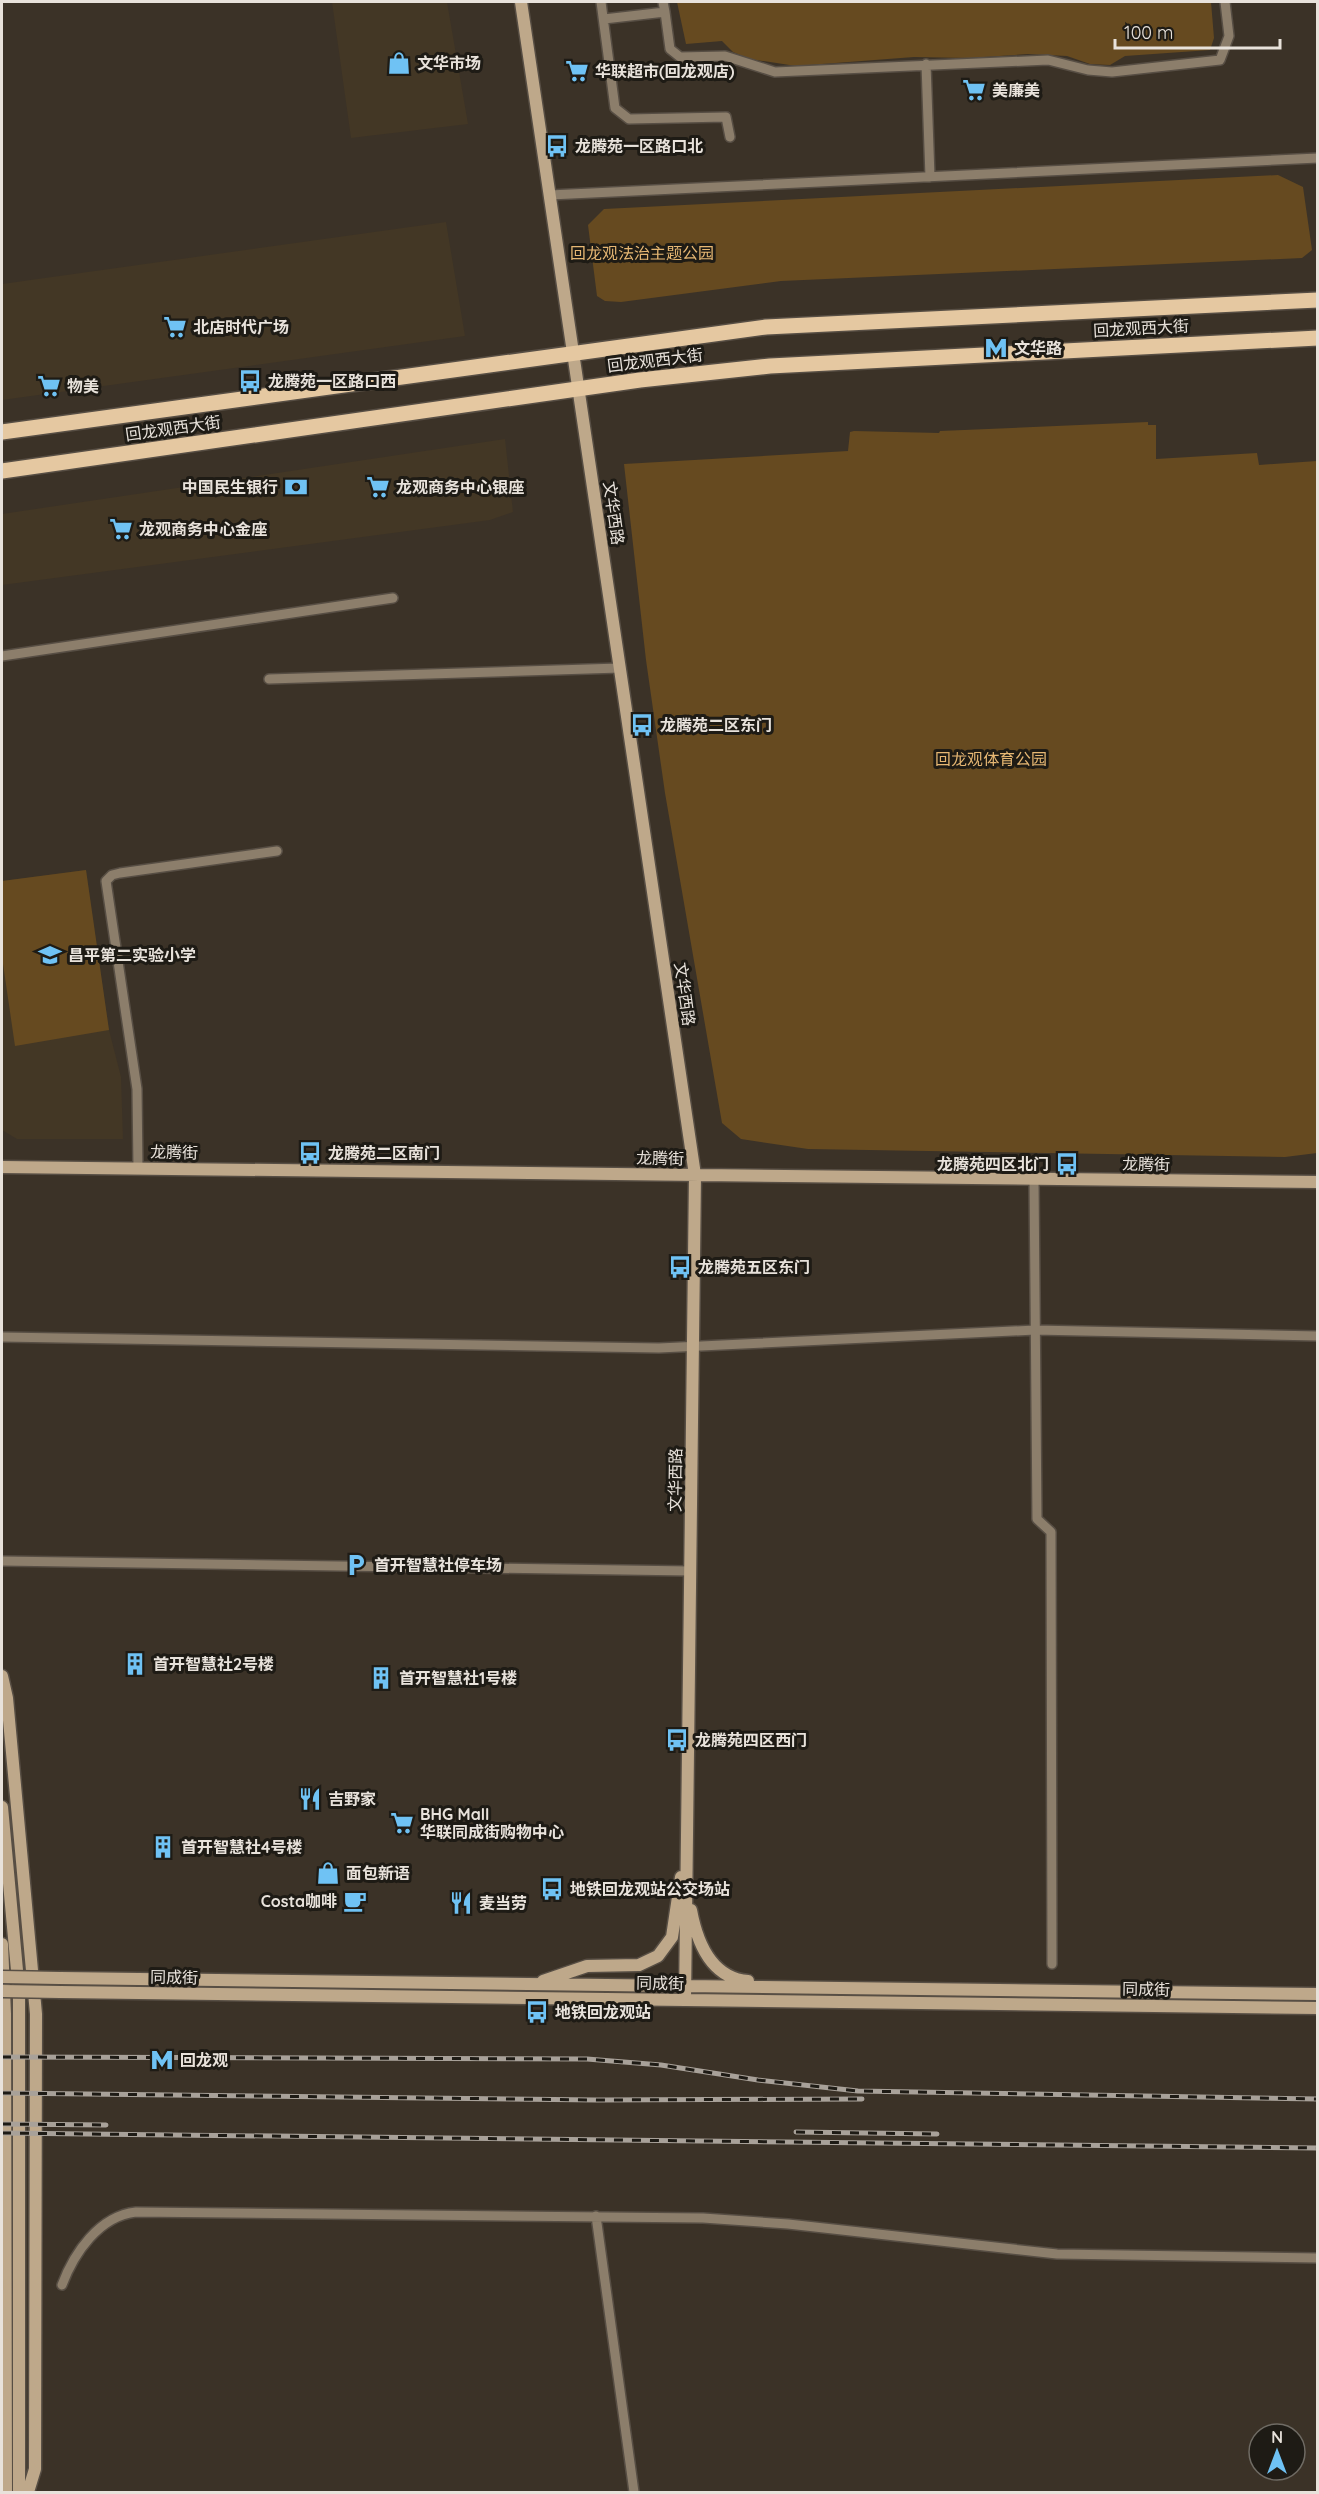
<svg xmlns="http://www.w3.org/2000/svg" width="1319" height="2494" font-family="Quicksand,'Noto Sans SC',sans-serif">
<rect width="100%" height="100%" fill="#3b3227"/>
<path fill="#433725" d="M332 2H447L468 124 351 138Z
M446 222 465 336 2 400V284Z
M505 439 513 512 490 520 2 585V514Z
M86 870 109 1030 121 1077 123 1139H17L2 1130V881Z"/>
<path fill="#664a20" d="M677 2H1211L1214 38 1210 50 1125 56 1110 65 1090 64 1067 56 1028 54 969 58 914 57 796 66 750 59 733 52 722 41 686 44Z
M1278 175 1303 187 1312 250 1302 258 781 281 621 302 605 301 597 296 588 225 604 209Z
M1148 422V425H1156V459L1257 453 1259 465 1317 461V1153L1285 1157 808 1149 741 1139 722 1123 665 793 646 660 624 464 848 451 850 432 854 431 939 433 940 431Z
M86 870 109 1030 15 1046 2 957V881Z"/>
<g fill="none" stroke-linecap="round" stroke-linejoin="round">
<g stroke="#574e44" stroke-width="12">
<path id="street" d="M601 2 615 108 629 119 726 117 730 137
M665 12 670 49 680 57 725 56 775 72 1048 60 1088 70 1112 72 1220 60 1229 36 1225 2
M604 19 665 12 663 2
M926 64 930 177
M550 195 1318 158
M2 656 393 598
M269 679 620 668
M138 1168 137 1089 106 881 112 875 120 873 277 851
M1034 1179 1037 1519 1051 1532 1052 1964
M2 1337 659 1348 1035 1330 1318 1336
M2 1561 690 1571
M596 2216 634 2492
M62 2285C74 2253 99 2216 136 2212L703 2218 788 2224 1057 2254 1318 2258"/>
</g>
<g stroke="#574e44" stroke-width="15">
<path id="secondary" d="M521 2 695 1175 685 2000
M2 1167 1318 1182
M2 1676 7 1698 36 2014 35 2469 28 2492
M2 1807 19 1992V2492
M691 1910C697 1942 711 1978 748 1981
M2 1944 5 2014 6 2492
M60 1978 1318 1994
M543 1981 587 1966 639 1965 658 1956 672 1937 681 1877
M60 1992 1318 2008"/>
</g>
<g stroke="#574e44" stroke-width="18">
<path id="primary" d="M2 432 766 327 1318 300
M2 471 640 380 770 366 1318 338"/>
</g>
<use href="#street" stroke="#8c7e6b" stroke-width="9"/>
<use href="#secondary" stroke="#bea88a" stroke-width="12"/>
<use href="#primary" stroke="#e5c8a1" stroke-width="15"/>
<g stroke="#a8a199" stroke-width="5">
<path id="rail" d="M2 2057 587 2059 661 2065 758 2080 858 2091 1318 2099
M2 2093 597 2100 862 2099
M2 2124 106 2125
M796 2132 937 2134
M2 2133 1318 2148"/>
</g>
<use href="#rail" stroke="#1e1b15" stroke-width="3" stroke-dasharray="9" stroke-linecap="butt"/>
<g stroke="#574e44" stroke-width="15" stroke-linecap="butt">
<path id="secondary-bridge" d="M2 1977 60 1978
M2 1991 60 1992"/>
</g>
<use href="#secondary-bridge" stroke="#bea88a" stroke-width="12"/>
</g>
<defs>
<g id="shop-bare" transform="scale(1.8)"><path d="M-5-2.5h2.3a2.7 3.5 0 0 1 5.4 0H5L5.5 6h-11ZM-1.5-2.5h3a1.5 2.3 0 0 0-3 0Z" fill="#6fc2f4" stroke="#1e1b15" stroke-width="2.5" paint-order="stroke"/></g>
<g id="supermarket-bare" transform="scale(1.8)"><path d="M-6-5.5h2.5l.6 2H6L4.5 2H-2.5L-4.4-4H-6ZM-1.5 3.2a1.3 1.3 0 1 0 .1 0ZM3 3.2a1.3 1.3 0 1 0 .1 0Z" fill="#6fc2f4" stroke="#1e1b15" stroke-width="2.5" paint-order="stroke"/></g>
<g id="bus-bare" transform="scale(1.8)"><path d="M-5-6H5V4H4V6H2V4H-2V6H-4V4H-5ZM-3.5-4V0h7V-4ZM-3.5 1.2v1.5H-2V1.2ZM2 1.2v1.5H3.5V1.2Z" fill="#6fc2f4" stroke="#1e1b15" stroke-width="2.5" paint-order="stroke"/></g>
<g id="metro-bare" transform="scale(1.8)"><path d="M-5.5 5V-5H-3L0 0L3-5H5.5V5H3V-.5L0 4L-3-.5V5Z" fill="#6fc2f4" stroke="#1e1b15" stroke-width="2.5" paint-order="stroke"/></g>
<g id="bank-bare" transform="scale(1.8)"><path d="M-6-4H6V4H-6ZM0-2.3a2.3 2.3 0 1 0 0 4.6a2.3 2.3 0 1 0 0-4.6Z" fill="#6fc2f4" stroke="#1e1b15" stroke-width="2.5" paint-order="stroke"/></g>
<g id="school-bare" transform="scale(1.8)"><path d="M0-5L7-2L0 1L-7-2ZM-4 1L0 2.5L4 1V4Q0 6-4 4Z" fill="#6fc2f4" stroke="#1e1b15" stroke-width="2.5" paint-order="stroke"/></g>
<g id="parking-bare" transform="scale(1.8)"><path d="M-3.5-5.5H1a3.5 3.5 0 0 1 0 7H-1V5.5H-3.5ZM-1-3.4V-.6H.8a1.4 1.4 0 0 0 0-2.8Z" fill="#6fc2f4" stroke="#1e1b15" stroke-width="2.5" paint-order="stroke"/></g>
<g id="building-bare" transform="scale(1.8)"><path d="M-4-6H4V6H1V3H-1V6H-4ZM-2.5-4.3h1.7v1.8h-1.7ZM.8-4.3h1.7v1.8H.8ZM-2.5-1h1.7V.8h-1.7ZM.8-1h1.7V.8H.8Z" fill="#6fc2f4" stroke="#1e1b15" stroke-width="2.5" paint-order="stroke"/></g>
<g id="restaurant-bare" transform="scale(1.8)"><path d="M-5-6h1v4h1v-4h1v4h1v-4h1v5L-1.5 .5V6h-2V.5L-5-1ZM5-6V6H3V1.5H1.5Q1.5-4 5-6Z" fill="#6fc2f4" stroke="#1e1b15" stroke-width="2.5" paint-order="stroke"/></g>
<g id="cafe-bare" transform="scale(1.8)"><path d="M-5.5-4.5H6V0H3Q3 3.5 0 3.5H-2.5Q-5.5 3.5-5.5 0ZM3-3.2v2h1.7v-2ZM-6 4.5H4V6H-6Z" fill="#6fc2f4" stroke="#1e1b15" stroke-width="2.5" paint-order="stroke"/></g>
</defs>
<g fill-rule="evenodd">
<use href="#shop-bare" x="399" y="63"/>
<use href="#supermarket-bare" x="577" y="71"/>
<use href="#supermarket-bare" x="974" y="90"/>
<use href="#bus-bare" x="557" y="146"/>
<use href="#supermarket-bare" x="175" y="327"/>
<use href="#metro-bare" x="996" y="348"/>
<use href="#bus-bare" x="250" y="381"/>
<use href="#supermarket-bare" x="49" y="386"/>
<use href="#bank-bare" x="296" y="487"/>
<use href="#supermarket-bare" x="378" y="487"/>
<use href="#supermarket-bare" x="121" y="529"/>
<use href="#bus-bare" x="642" y="725"/>
<use href="#school-bare" x="50" y="955"/>
<use href="#bus-bare" x="310" y="1153"/>
<use href="#bus-bare" x="1067" y="1164"/>
<use href="#bus-bare" x="680" y="1267"/>
<use href="#parking-bare" x="356" y="1565"/>
<use href="#building-bare" x="135" y="1664"/>
<use href="#building-bare" x="381" y="1678"/>
<use href="#bus-bare" x="677" y="1740"/>
<use href="#restaurant-bare" x="310" y="1799"/>
<use href="#supermarket-bare" x="402" y="1823"/>
<use href="#building-bare" x="163" y="1847"/>
<use href="#shop-bare" x="328" y="1873"/>
<use href="#bus-bare" x="552" y="1889"/>
<use href="#cafe-bare" x="355" y="1901"/>
<use href="#restaurant-bare" x="461" y="1903"/>
<use href="#bus-bare" x="537" y="2012"/>
<use href="#metro-bare" x="162" y="2060"/>
</g>
<g text-anchor="middle" stroke-width="6" stroke-linejoin="round" paint-order="stroke">
<g font-size="16" font-weight="bold" fill="#e8e2db" stroke="#1e1b15" text-anchor="start">
<text x="417" y="69">文华市场</text>
<text x="595" y="77">华联超市(回龙观店)</text>
<text x="992" y="96">美廉美</text>
<text x="575" y="152">龙腾苑一区路口北</text>
<text x="193" y="333">北店时代广场</text>
<text x="1014" y="354">文华路</text>
<text x="268" y="387">龙腾苑一区路口西</text>
<text x="67" y="392">物美</text>
<text x="278" y="493" text-anchor="end">中国民生银行</text>
<text x="396" y="493">龙观商务中心银座</text>
<text x="139" y="535">龙观商务中心金座</text>
<text x="660" y="731">龙腾苑二区东门</text>
<text x="68" y="961">昌平第二实验小学</text>
<text x="328" y="1159">龙腾苑二区南门</text>
<text x="1049" y="1170" text-anchor="end">龙腾苑四区北门</text>
<text x="698" y="1273">龙腾苑五区东门</text>
<text x="374" y="1571">首开智慧社停车场</text>
<text x="153" y="1670">首开智慧社2号楼</text>
<text x="399" y="1684">首开智慧社1号楼</text>
<text x="695" y="1746">龙腾苑四区西门</text>
<text x="328" y="1805">吉野家</text>
<text x="420" y="1820">BHG Mall<tspan x="420" dy="18">华联同成街购物中心</tspan></text>
<text x="181" y="1853">首开智慧社4号楼</text>
<text x="346" y="1879">面包新语</text>
<text x="570" y="1895">地铁回龙观站公交场站</text>
<text x="337" y="1907" text-anchor="end">Costa咖啡</text>
<text x="479" y="1909">麦当劳</text>
<text x="555" y="2018">地铁回龙观站</text>
<text x="180" y="2066">回龙观</text>
</g>
<g font-size="16" fill="#e6b773" stroke="#1e1b15">
<text x="642" y="259">回龙观法治主题公园</text>
<text x="991" y="765">回龙观体育公园</text>
</g>
<g font-size="16" fill="#e8e2db" stroke="#1e1b15">
<text transform="translate(1141 328) rotate(-3)" y="6">回龙观西大街</text>
<text transform="translate(655 360) rotate(-7)" y="6">回龙观西大街</text>
<text transform="translate(173 428) rotate(-8)" y="6">回龙观西大街</text>
<text transform="translate(614 513) rotate(82)" y="6">文华西路</text>
<text transform="translate(685 994) rotate(82)" y="6">文华西路</text>
<text transform="translate(174 1152) rotate(1)" y="6">龙腾街</text>
<text transform="translate(660 1158) rotate(1)" y="6">龙腾街</text>
<text transform="translate(1146 1164) rotate(1)" y="6">龙腾街</text>
<text transform="translate(675 1480) rotate(-89)" y="6">文华西路</text>
<text transform="translate(174 1977) rotate(1)" y="6">同成街</text>
<text transform="translate(660 1983) rotate(1)" y="6">同成街</text>
<text transform="translate(1146 1989) rotate(1)" y="6">同成街</text>
</g>
</g>
<rect width="1319" height="2494" fill="none" stroke="#e8e2db" stroke-width="6"/>
<g transform="translate(1277 2452)"><circle r="28" fill="#1e1b15" stroke="#6f6b64" stroke-width="1.5"/>
<path d="M0-4.5L10 22L0 15L-10 22Z" fill="#6fc2f4"/>
<text y="-9" font-size="16" font-weight="bold" text-anchor="middle" fill="#e8e2db">N</text>
</g>
<path d="M1115 39v9h165v-9" fill="none" stroke="#e8e2db" stroke-width="3"/>
<text x="1124" y="39" font-size="18" fill="#e8e2db" stroke="#1e1b15" stroke-width="4.5" paint-order="stroke">100 m</text>
</svg>
